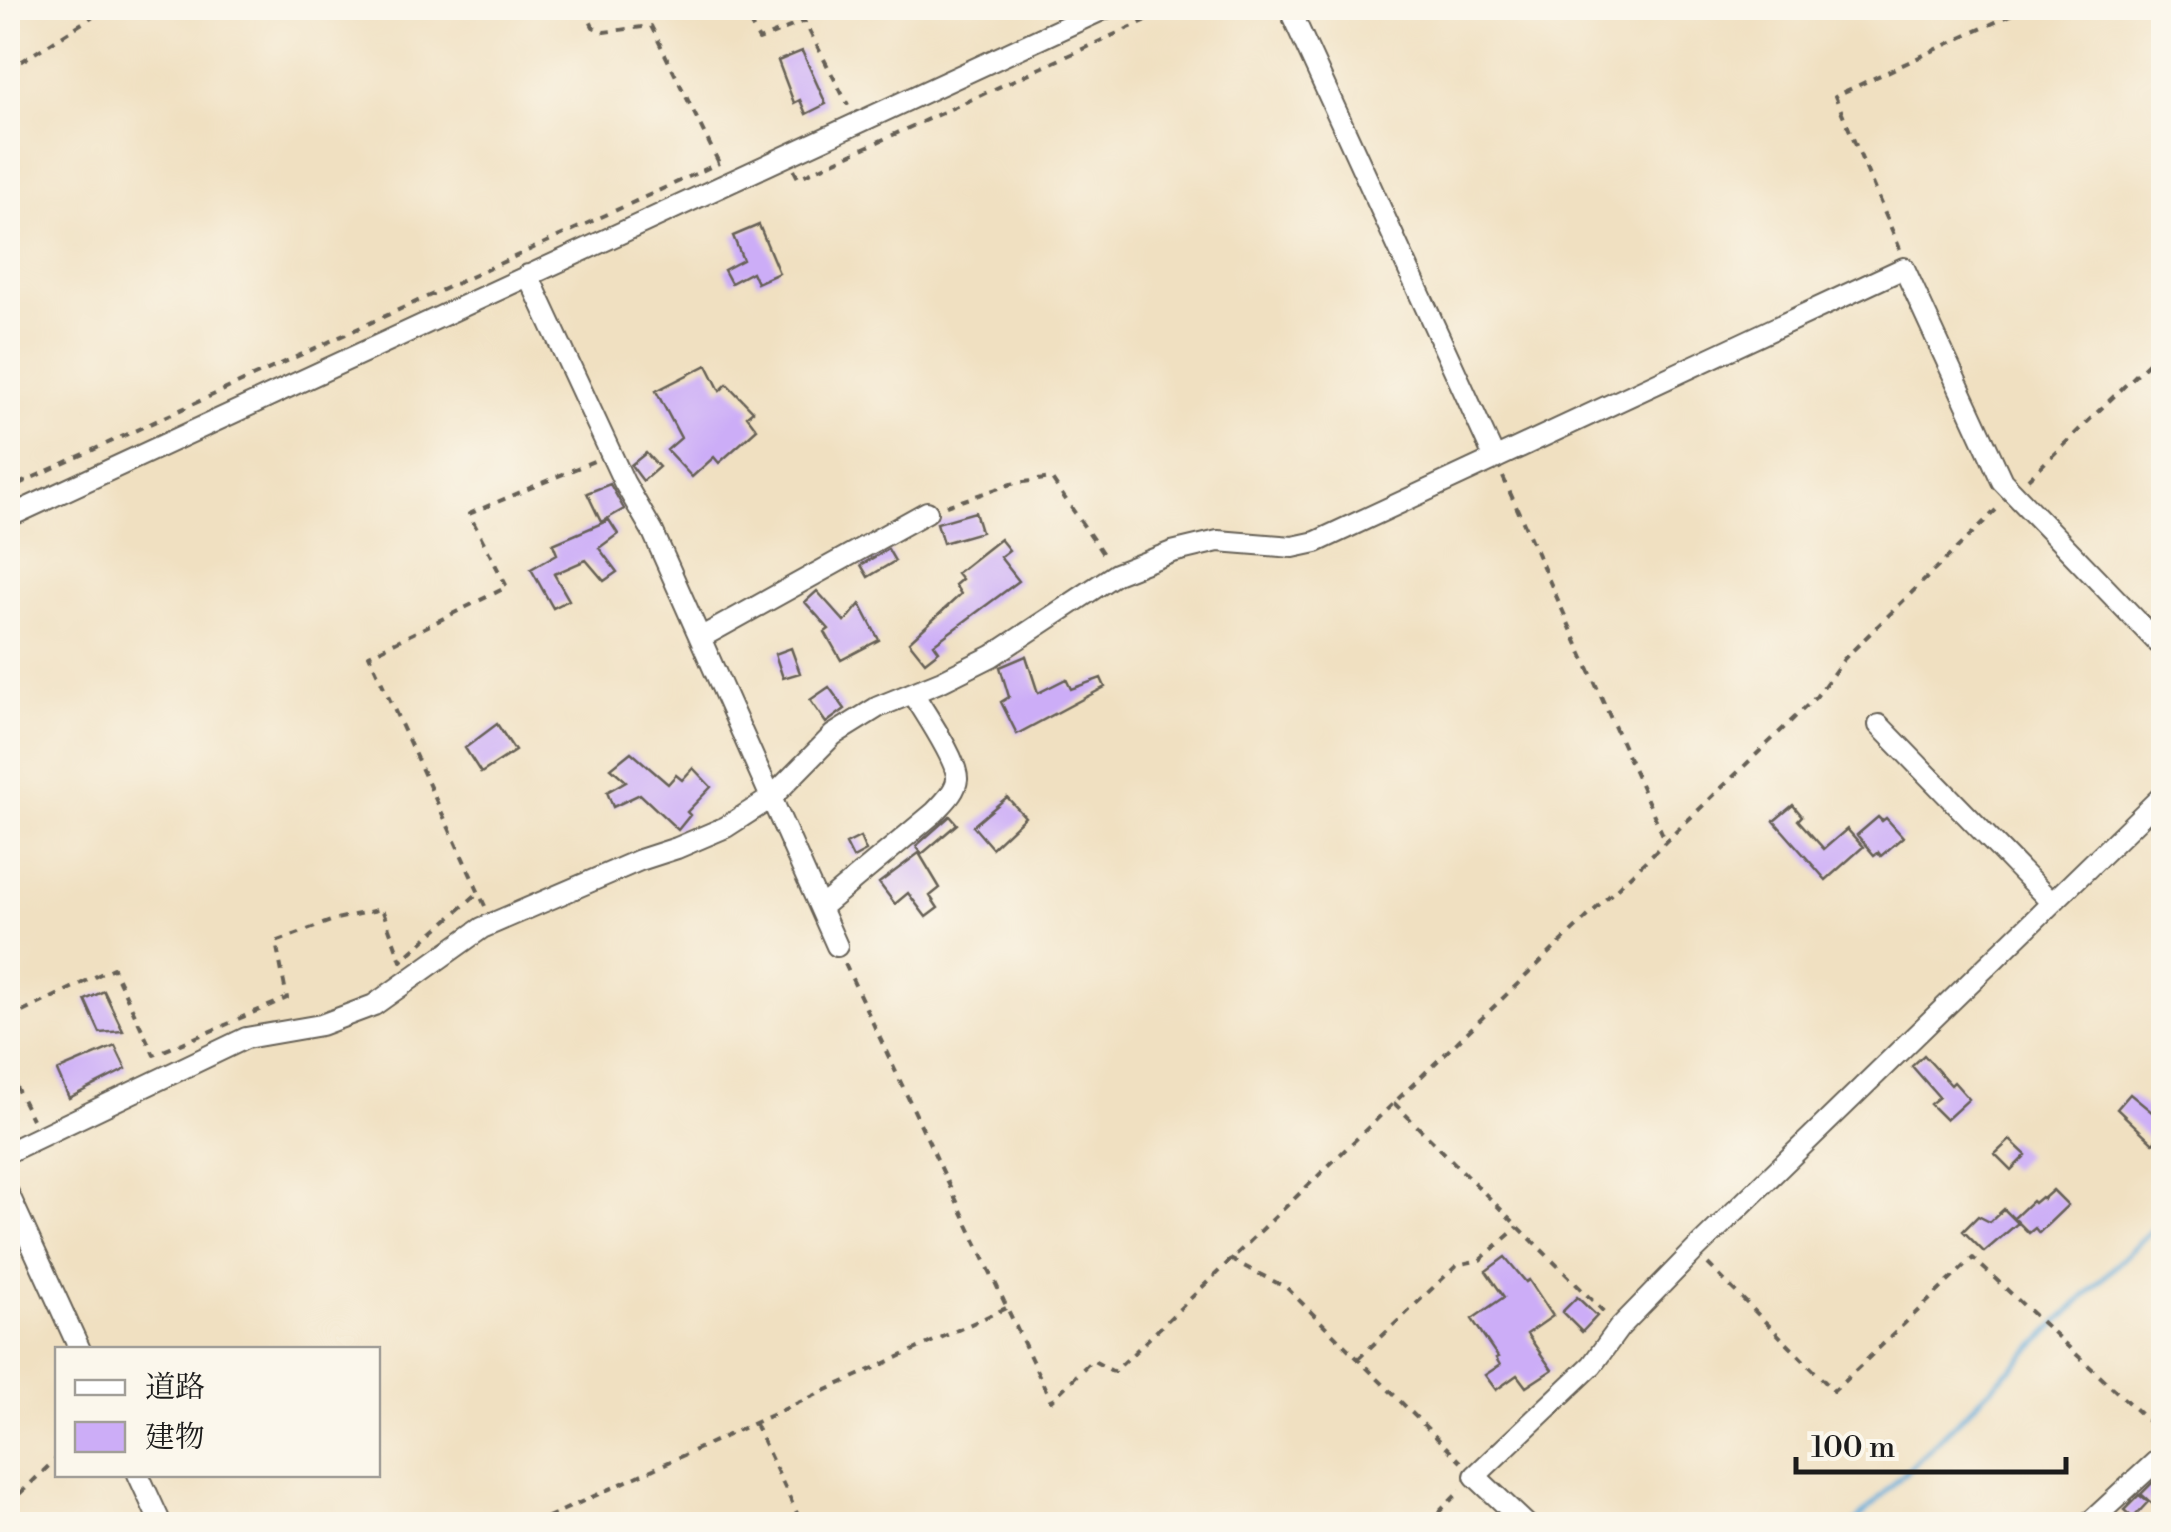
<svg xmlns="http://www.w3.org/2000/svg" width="2171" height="1532" font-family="'Libre Bodoni','Noto Serif JP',serif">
<rect width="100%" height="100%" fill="#fbf7ec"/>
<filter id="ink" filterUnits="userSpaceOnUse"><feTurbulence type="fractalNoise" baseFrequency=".01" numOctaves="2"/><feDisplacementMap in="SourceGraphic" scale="20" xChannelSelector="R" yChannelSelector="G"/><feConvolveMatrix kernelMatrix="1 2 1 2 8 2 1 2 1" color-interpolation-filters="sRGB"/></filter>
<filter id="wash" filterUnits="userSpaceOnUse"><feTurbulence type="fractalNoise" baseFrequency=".0048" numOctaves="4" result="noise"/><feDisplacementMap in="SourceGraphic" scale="40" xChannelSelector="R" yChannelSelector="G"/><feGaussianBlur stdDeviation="2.25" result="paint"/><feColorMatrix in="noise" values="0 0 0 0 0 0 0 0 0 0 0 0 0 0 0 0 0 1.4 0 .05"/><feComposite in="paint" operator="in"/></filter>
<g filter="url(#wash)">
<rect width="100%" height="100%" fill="#f0e0c1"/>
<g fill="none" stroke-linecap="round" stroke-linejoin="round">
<path stroke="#5ea7d6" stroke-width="5" d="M1853 1524 2153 1229 2164 1203"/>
</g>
<g id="blocks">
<path fill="#ccadf7" d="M802 51 826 104 806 114 800 100 794 103 778 61Z
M759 225 779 273 757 283 752 272 731 283 724 270 743 260 733 236Z
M707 365 720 391 727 384 753 411 747 416 757 429 719 463 714 457 692 477 667 450 681 438 656 391Z
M646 453 659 467 643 481 631 465Z
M610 484 624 509 601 522 587 493Z
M975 512 981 532 943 543 937 523Z
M609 520 618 534 599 548 617 572 604 581 586 560 554 574 569 600 553 608 531 569 557 554 553 544Z
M1000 539 1009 550 1000 557 1019 581 934 644 939 651 925 662 909 642 961 594 955 585 962 579 957 573Z
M888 549 895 561 868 577 861 565Z
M817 591 845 622 860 604 879 640 841 660 825 632 829 629 805 602Z
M791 648 800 673 783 678 775 654Z
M1026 656 1038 693 1066 679 1071 689 1101 678 1105 687 1017 734 1001 702 1009 697 1000 667Z
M829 687 845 709 826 723 810 700Z
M497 724 515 751 481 773 465 748Z
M631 752 668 784 676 775 682 780 693 768 711 787 687 812 690 815 678 830 640 794 613 807 607 792 626 781 611 768Z
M1007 797 1025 817 992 848 973 826Z
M1793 805 1802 816 1798 820 1824 849 1847 829 1863 847 1826 880 1774 821Z
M950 816 957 824 922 854 916 846Z
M1878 817 1882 821 1886 818 1903 837 1881 856 1878 852 1874 855 1857 835Z
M860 837 866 851 853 858 846 844Z
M919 853 940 888 930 896 938 908 926 917 908 893 895 904 879 883Z
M104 991 123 1031 100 1033 85 1000Z
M115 1046 126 1069 69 1098 57 1071Z
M1924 1055 1951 1085 1954 1082 1969 1099 1946 1120 1930 1104 1939 1097 1912 1066Z
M2130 1094 2164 1122V1130L2153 1143 2117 1109Z
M2010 1140 2026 1155 2011 1170 1995 1154Z
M2053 1190 2068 1205 2039 1233 2035 1228 2029 1233 2014 1218 2032 1201 2034 1203 2041 1197 2043 1199Z
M2004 1209 2018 1223 1984 1252 1963 1231 1978 1216 1990 1222Z
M1505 1257 1526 1282 1529 1280 1553 1316 1527 1334 1552 1370 1526 1387 1517 1375 1496 1390 1485 1375 1500 1365 1496 1358 1498 1357 1472 1319 1504 1297 1486 1271Z
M1577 1297 1597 1316 1582 1332 1562 1312Z
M2154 1481 2164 1490V1514L2141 1494Z
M2139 1495 2148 1502 2133 1518 2124 1510Z"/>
</g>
</g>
<g filter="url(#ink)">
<use href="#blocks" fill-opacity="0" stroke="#666156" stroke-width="2.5"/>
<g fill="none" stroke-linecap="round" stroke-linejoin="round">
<g stroke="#666156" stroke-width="24">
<path id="minor" d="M1289 8 1495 459
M528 275 624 482 653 532 837 946
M8 517 1106 8
M700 638 927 512
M1879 725 2052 903
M820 908 935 812C943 803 956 792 957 779 958 760 923 711 913 693
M8 1152 246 1038 321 1025 374 1005 482 928 640 860 677 848 726 827 771 798 833 735 878 707 942 681 992 656 1116 574 1172 552 1218 541 1293 547 1316 542 1904 268 2002 481 2164 649
M8 1193 80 1350
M138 1474 161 1524
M1526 1524 1475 1476 1592 1365 1619 1328 1695 1250 2164 794
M2088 1524 2164 1454"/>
</g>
<path stroke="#666156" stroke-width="4" stroke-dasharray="8 8" stroke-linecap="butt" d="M584 8 593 27 604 32 651 26 720 165
M742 8 759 40 804 21 848 105
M8 70 106 8
M794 170 798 178 1173 8
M1900 249 1835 96 2026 8
M1503 477 1666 842
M2028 479 2164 348
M8 482 10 488 719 163
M946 506 1011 484 1051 478 1105 557
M485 906 369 655 507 587 469 514 596 460
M845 964 1051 1401 1092 1360 1114 1372 1816 697 1844 659 2000 506
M8 1019 113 968 154 1055 230 1023
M238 1019 287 998 276 942 336 919 382 909 401 961 479 892
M8 1071 32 1119
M1394 1103 1606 1314
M1230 1259 1287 1288 1461 1462
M1708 1264 1834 1391 1973 1258 2163 1435
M1358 1359 1457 1265 1480 1260 1518 1227
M755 1424 802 1524
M8 1505 58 1457
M533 1524 1006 1308
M1427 1524 1461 1490"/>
<use href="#minor" stroke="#fff" stroke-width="20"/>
</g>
</g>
<rect width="2171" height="1532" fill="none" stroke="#fbf7ec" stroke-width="40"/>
<rect x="55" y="1347" width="325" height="130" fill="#fbf7ec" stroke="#a29f99" stroke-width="2.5"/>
<rect x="75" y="1380" width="50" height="15" fill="#ffffff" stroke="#a29f99" stroke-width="2.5"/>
<text x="145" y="1397" font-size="30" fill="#1c1c1c">道路</text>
<rect x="75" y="1422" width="50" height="30" fill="#ccadf7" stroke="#a29f99" stroke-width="2.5"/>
<text x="145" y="1447" font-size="30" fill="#1c1c1c">建物</text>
<path d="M1796 1457v15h270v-15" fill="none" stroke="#1c1c1c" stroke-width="5"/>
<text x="1811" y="1457" font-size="30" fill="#1c1c1c" stroke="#fbf7ec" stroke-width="8" paint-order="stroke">100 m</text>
</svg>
